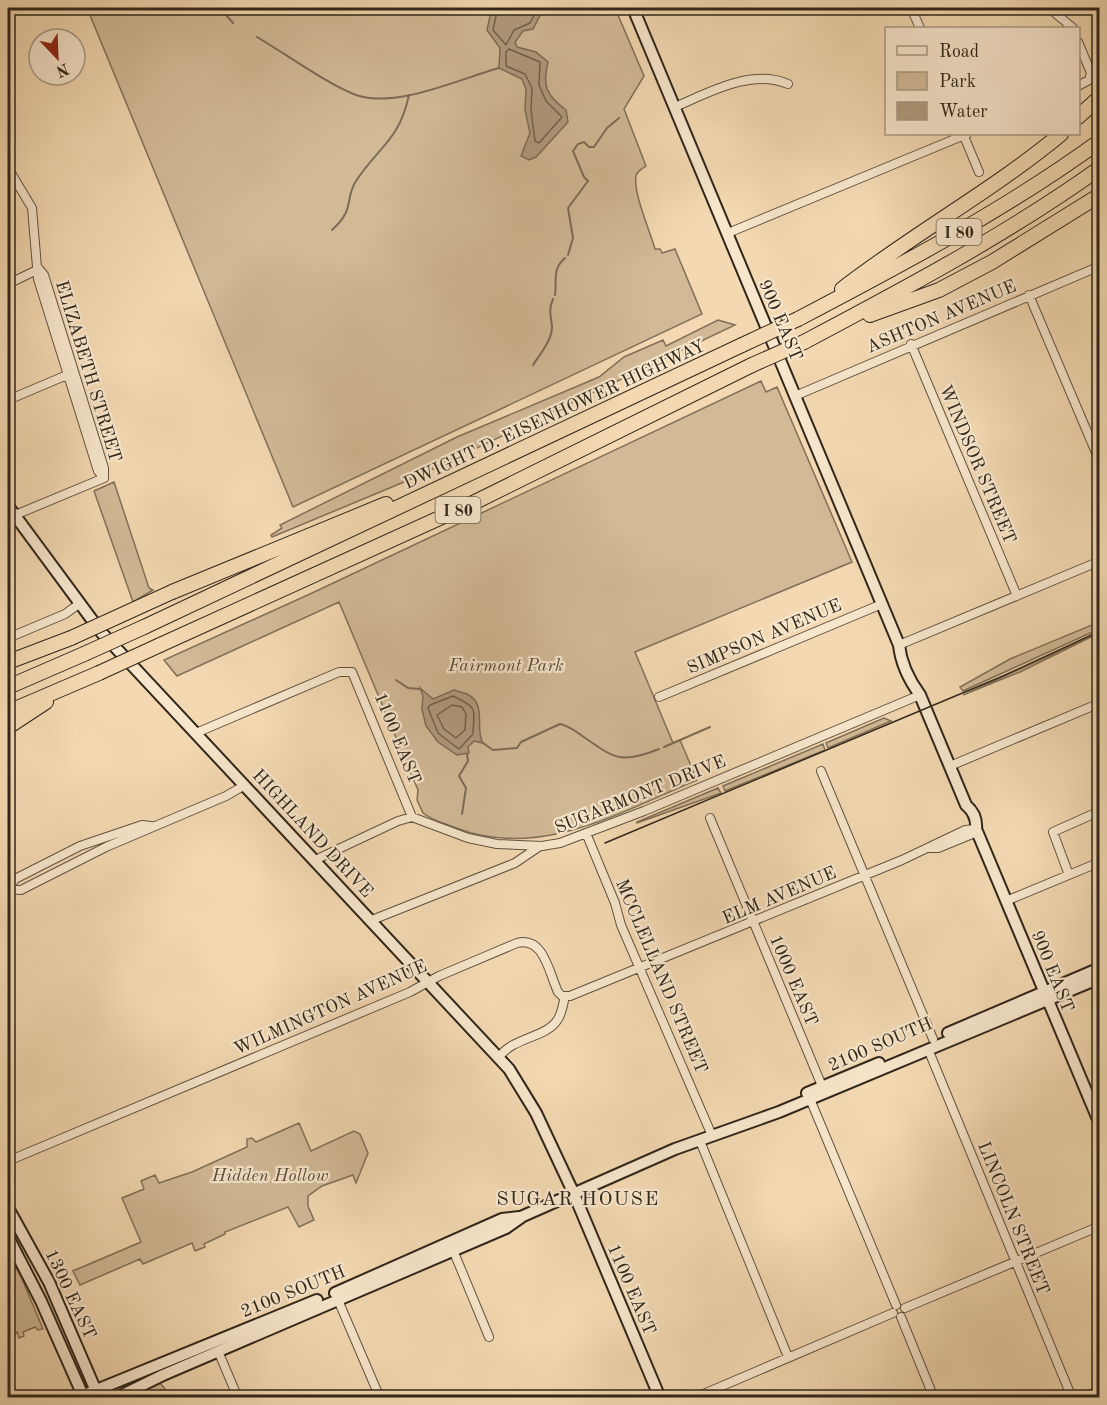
<svg xmlns="http://www.w3.org/2000/svg" width="1107" height="1405" font-family="'Old Standard TT',serif">
<rect width="100%" height="100%" fill="#f3d8b1"/>
<filter id="stains"><feTurbulence type="fractalNoise" baseFrequency=".00333" numOctaves="4"/><feColorMatrix values="0 0 0 0 .2 0 0 0 0 .09 0 0 0 0 .02 0 0 0 .5 -.17"/></filter>
<radialGradient id="worn" r=".72"><stop offset=".6" stop-color="#630" stop-opacity="0"/><stop offset="1" stop-color="#630" stop-opacity=".3"/></radialGradient>
<path fill="#d2ba97" stroke="#817058" stroke-width="1.5" d="M87 8H615L644 76 624 109 646 166C642 169 637 171 636 176 633 193 650 231 655 249H660L662 253 675 249 702 314 293 507Z
M718 320 735 325 416 477 272 537 271 535 282 528 280 525 457 437 599 377 624 357 663 340 666 346Z
M761 381 766 392 777 387 852 562 635 652 673 743 680 740 697 780C620 812 541 860 456 828 446 824 431 820 423 813L417 800 418 790 339 602 177 676 164 660 310 594Z
M114 482 149 588 153 590 133 602 94 491Z
M1099 622V629L963 691 960 687 1010 659Z
M1099 633 1020 672 963 695Z
M884 718 891 721 828 748 826 743Z
M823 744 825 750 725 791 723 786Z
M718 788 721 793 637 823V822Z
M299 1123 311 1151 354 1131 360 1134 368 1153 356 1183 353 1175 322 1186 308 1196V1206L314 1220 299 1227 288 1207 225 1232V1234L204 1244 205 1247 195 1251 192 1243 143 1264 140 1259 80 1285 73 1271 141 1242 122 1198 144 1189 141 1181 155 1175 159 1183 192 1172 247 1147V1139L252 1138 256 1142Z
M8 1252 22 1279 43 1329 38 1330 35 1327 23 1332 24 1336 19 1338 17 1332 8 1338Z
M8 1372 19 1397H8Z
M160 1383 166 1390 163 1395 161 1390 132 1397Z"/>
<path fill="#b19b7e" stroke="#7d6c56" stroke-width="1.5" d="M486 8H544L533 29 523 31 515 42 517 47 536 52 548 62C542 86 546 95 566 110L568 122 536 157 529 160 521 156 530 133 525 110 526 89 522 79 499 68 500 48 487 30 490 16Z
M420 688 433 699 454 690C459 692 463 692 467 694 488 704 474 729 483 743L474 741 468 747 469 753 457 755 438 742 426 726 422 709 423 696Z"/>
<g fill="none" stroke-linecap="round" stroke-linejoin="round">
<path stroke="#70604c" stroke-width="1.5" d="M493 8 496 16 493 30 506 45 514 30 530 23 538 8
M509 49 540 62 539 85 546 101 562 117 539 143 535 141 531 110 532 88 525 74 506 66V52Z
M453 696C478 708 474 707 473 734L459 749 438 733 428 708 430 705Z
M452 705 462 707 466 714 465 730 456 738 444 729 437 715Z"/>
<path stroke="#7d6c56" stroke-width="2" d="M220 8 233 23
M257 37C286 54 327 84 356 95 396 109 459 79 499 68
M332 230C356 208 344 200 356 181 379 146 399 141 409 95
M568 255 573 238 568 208 588 181 584 177 573 151 578 144 584 142 589 147H594L607 128 619 118
M555 295C557 280 552 269 565 258
M533 365C540 354 552 340 552 327 551 315 548 311 553 299
M396 680 408 688 419 689
M483 743 493 750 517 748 521 742 560 724C569 726 574 730 581 735 614 758 620 765 659 749
M664 747 710 727
M462 814 466 788 459 776 468 761 467 754"/>
<g stroke="#615240" stroke-width="10">
<path id="street" d="M911 8 920 28
M1049 8 1073 28
M1078 42 1091 73 1089 80 1078 86
M675 107C708 93 752 68 788 84
M963 134 979 172
M8 168 32 208 38 279 98 471 104 478
M728 233 967 134
M39 269 44 275 104 468V478
M8 284 39 269
M1029 295 1100 462
M911 344 1017 596
M795 396 1100 266
M8 400 74 372
M8 518 104 478
M8 638 65 614 79 604
M899 645 1100 561
M659 697 882 604
M196 733 339 672H352L412 817
M950 766 1100 703
M821 771 933 1039
M710 818 822 1086
M586 833 615 903 621 925 710 1131
M928 848H938L977 832
M315 860 398 821 412 817 468 838 497 844 542 846 560 843 644 811 920 695
M1069 875 1053 832 1100 811
M8 889 21 890 106 847 226 796 245 785
M9 889 15 879 80 846 142 825 151 826
M1006 901 1100 862
M372 920 515 863 540 846
M928 1049 1072 1398
M499 1057C513 1037 547 1038 558 1019 562 1013 563 1004 565 996
M810 1099 896 1305
M700 1141 788 1357
M8 1161 410 992 439 976 517 943C544 936 549 973 558 992L562 996H570L902 860 965 830 976 829
M453 1250 489 1337
M338 1300 380 1398
M905 1308 1100 1226
M901 1317 934 1398
M218 1351 238 1398
M694 1398 893 1313
M1081 1398 1100 1390"/>
</g>
<g stroke="#30261a" stroke-width="14">
<path id="secondary" d="M633 8 899 645C901 664 909 680 920 695L966 805C973 811 977 819 976 829L1100 1124
M8 506 101 632 509 1069 536 1113 574 1194 660 1398
M948 1033 1100 968
M807 1093 879 1063
M8 1208 49 1282 99 1398
M8 1237 41 1301 84 1398
M335 1293 502 1219 519 1217
M77 1398 317 1300
M116 1398 163 1375 506 1228 523 1216 675 1149 779 1112 1100 978"/>
</g>
<g stroke="#30261a" stroke-width="16">
<path id="highway" d="M1078 117 1100 97
M842 289C913 234 992 191 1061 134
M870 315 939 290 992 262 1100 195
M798 319C901 265 1005 210 1100 141
M804 342C906 288 1006 235 1100 168
M172 592 386 504
M144 627 742 345
M160 645 475 502 752 365
M8 662 71 638
M8 687 84 654
M8 712 99 673
M8 727 46 702"/>
</g>
<use href="#street" stroke="#f7e6cc" stroke-width="8"/>
<use href="#secondary" stroke="#f7e6cc" stroke-width="10"/>
<use href="#highway" stroke="#f3d8b1" stroke-width="14"/>
<path stroke="#30261a" stroke-width="1.5" d="M605 843 1003 676 1100 631"/>
<g stroke="#30261a" stroke-width="16" stroke-linecap="butt">
<path id="highway-bridge" d="M742 345 798 319
M752 365 804 342
M71 638 172 592
M84 654 144 627
M99 673 160 645"/>
</g>
<use href="#highway-bridge" stroke="#f3d8b1" stroke-width="14"/>
</g>
<g text-anchor="middle" stroke-width="4.5" stroke-linejoin="round" paint-order="stroke">
<g fill="#f7e6cc" stroke="#6c604f" stroke-width="1.5">
<rect x="936.5" y="219" width="45" height="26" rx="4.5"/>
<rect x="435.5" y="497" width="45" height="26" rx="4.5"/>
</g>
<g font-size="16" font-weight="bold" fill="#30261a">
<text x="959" y="238">I 80</text>
<text x="458" y="516">I 80</text>
</g>
<g font-size="18" fill="#30261a" stroke="#f7e6cc">
<text transform="translate(941 316) rotate(-23)" y="6">ASHTON AVENUE</text>
<text transform="translate(781 320) rotate(67)" y="6">900 EAST</text>
<text transform="translate(89 371) rotate(73)" y="6">ELIZABETH STREET</text>
<text transform="translate(554 414) rotate(-25)" y="6">DWIGHT D. EISENHOWER HIGHWAY</text>
<text transform="translate(978 464) rotate(67)" y="6">WINDSOR STREET</text>
<text transform="translate(764 636) rotate(-23)" y="6">SIMPSON AVENUE</text>
<text transform="translate(398 738) rotate(68)" y="6">1100 EAST</text>
<text transform="translate(640 794) rotate(-22)" y="6">SUGARMONT DRIVE</text>
<text transform="translate(313 833) rotate(47)" y="6">HIGHLAND DRIVE</text>
<text transform="translate(779 895) rotate(-23)" y="6">ELM AVENUE</text>
<text transform="translate(1053 971) rotate(68)" y="6">900 EAST</text>
<text transform="translate(662 976) rotate(67)" y="6">MCCLELLAND STREET</text>
<text transform="translate(794 980) rotate(67)" y="6">1000 EAST</text>
<text transform="translate(330 1007) rotate(-24)" y="6">WILMINGTON AVENUE</text>
<text transform="translate(880 1044) rotate(-23)" y="6">2100 SOUTH</text>
<text transform="translate(1014 1218) rotate(68)" y="6">LINCOLN STREET</text>
<text transform="translate(632 1289) rotate(67)" y="6">1100 EAST</text>
<text transform="translate(293 1291) rotate(-22)" y="6">2100 SOUTH</text>
<text transform="translate(71 1294) rotate(65)" y="6">1300 EAST</text>
</g>
<g font-size="18" font-style="italic" fill="#584b39" stroke="#f7e6cc">
<text x="506" y="671">Fairmont Park</text>
<text x="270" y="1181">Hidden Hollow</text>
</g>
<g font-size="20" letter-spacing="1.5" fill="#30261a" stroke="#f7e6cc">
<text x="578" y="1205">SUGAR HOUSE</text>
</g>
</g>
<rect width="1107" height="1405" fill="none" stroke="#f3d8b1" stroke-width="30"/>
<rect x="9" y="9" width="1089" height="1387" fill="none" stroke="#30261a" stroke-width="3"/>
<rect x="15" y="15" width="1077" height="1375" fill="none" stroke="#30261a" stroke-width="1.5"/>
<rect x="885" y="27" width="195" height="108" fill="#f7e6cc" stroke="#a79985" stroke-width="1.5"/>
<rect x="897" y="46" width="30" height="9" fill="#f7e6cc" stroke="#a79985" stroke-width="1.5"/>
<text x="939" y="57" font-size="18" fill="#30261a">Road</text>
<rect x="897" y="72" width="30" height="18" fill="#d2ba97" stroke="#a79985" stroke-width="1.5"/>
<text x="939" y="87" font-size="18" fill="#30261a">Park</text>
<rect x="897" y="102" width="30" height="18" fill="#b19b7e" stroke="#a79985" stroke-width="1.5"/>
<text x="939" y="117" font-size="18" fill="#30261a">Water</text>
<g transform="translate(57 57) rotate(157)"><circle r="28" fill="#f7e6cc" stroke="#a79985" stroke-width="1.5"/>
<path d="M0-4.5L10 22L0 15L-10 22Z" fill="#8f2418"/>
<text y="-9" font-size="16" font-weight="bold" text-anchor="middle" fill="#30261a">N</text>
</g>
<rect width="100%" height="100%" filter="url(#stains)"/>
<rect width="100%" height="100%" fill="url(#worn)"/>
</svg>
